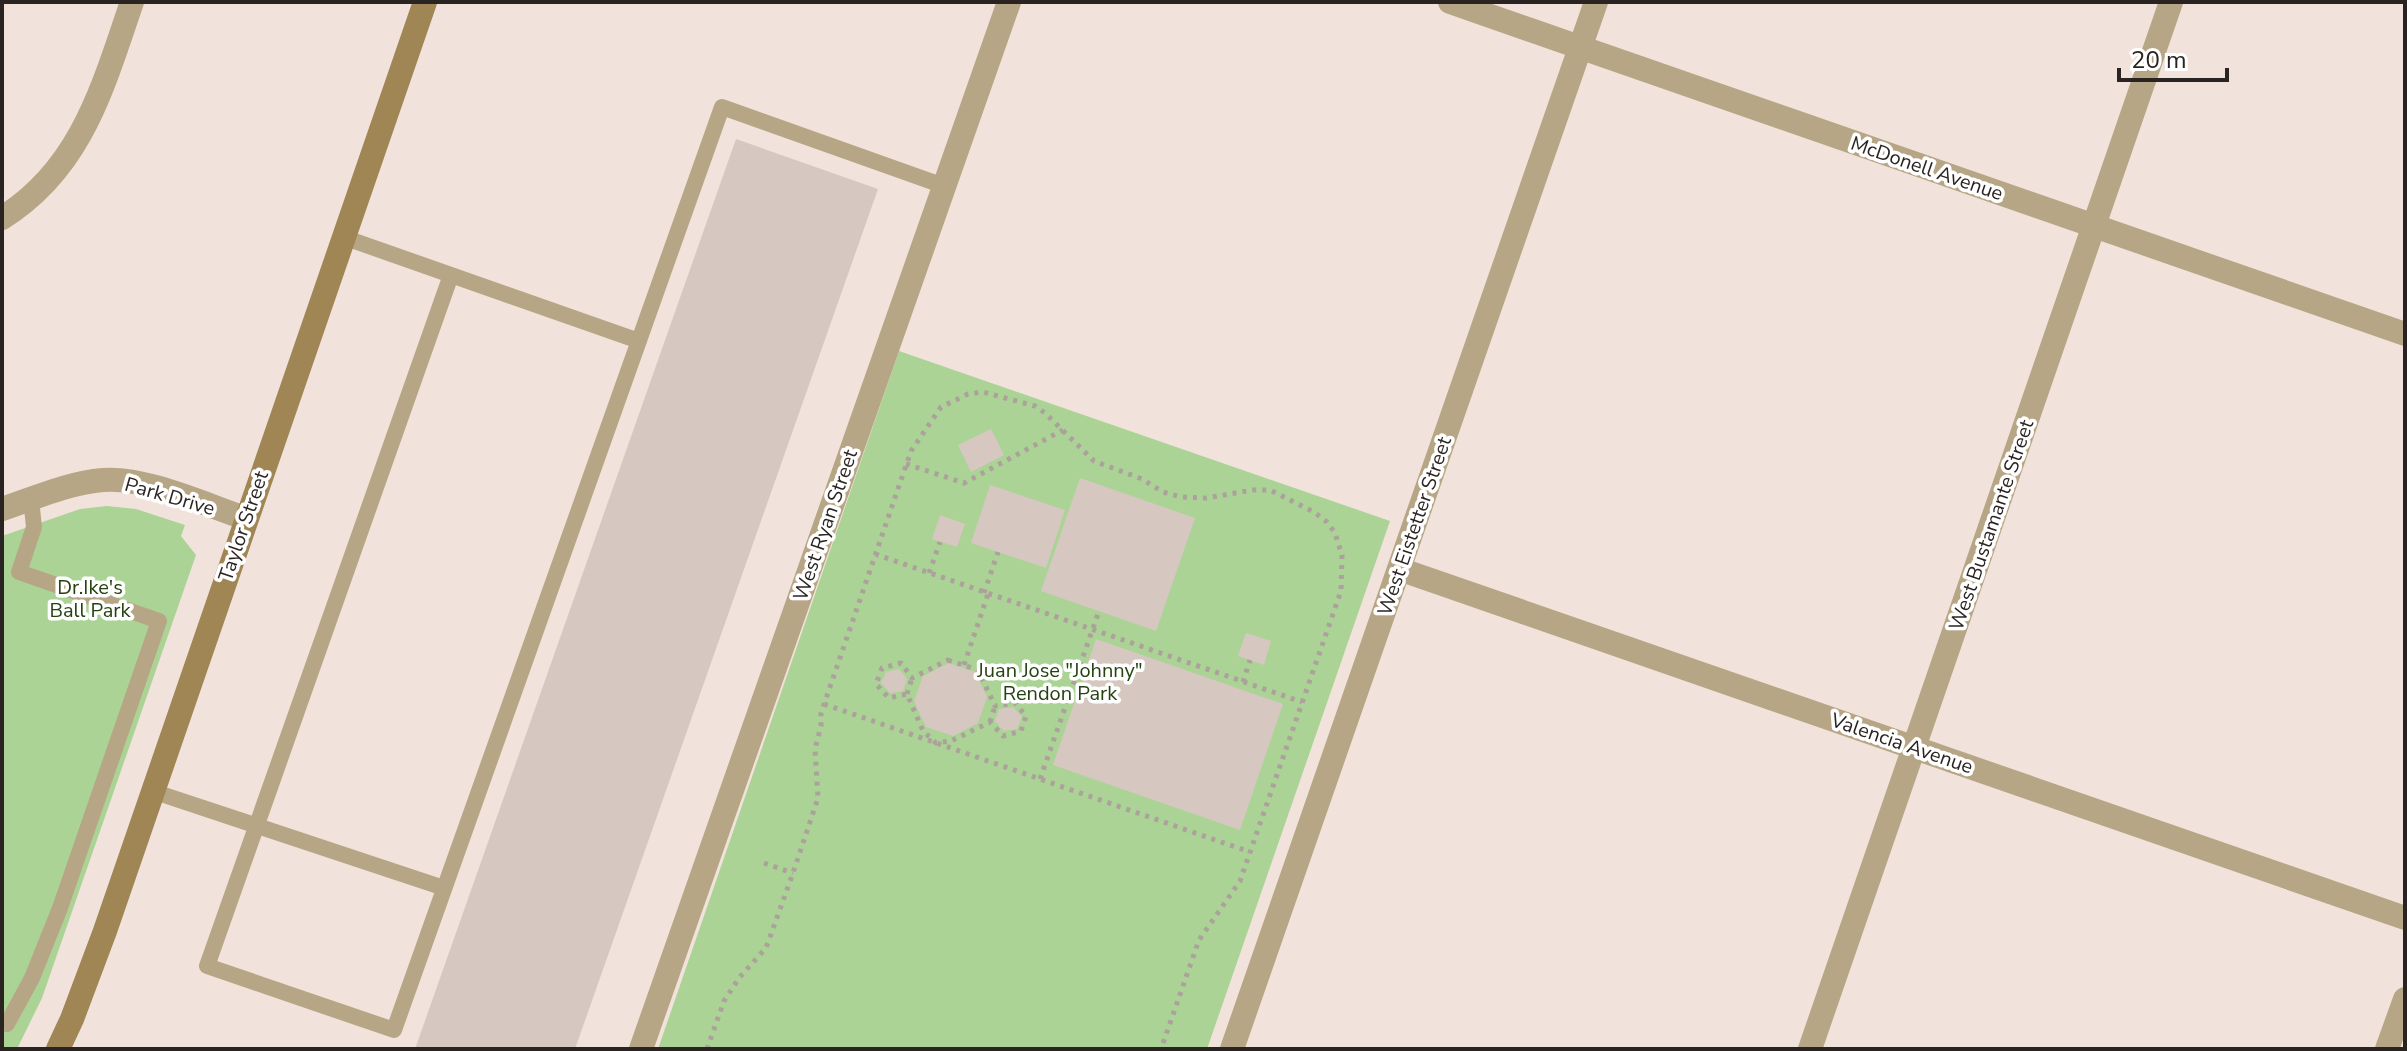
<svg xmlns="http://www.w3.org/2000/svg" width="2407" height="1051" font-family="'Nunito Sans',sans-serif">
<rect width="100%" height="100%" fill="#f1e3db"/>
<path fill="#abd396" d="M899 351 1390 521 1207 1049H658Z
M107 506 136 509 185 525 181 536 196 555 42 998 17 1049H2V536L80 509Z"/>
<path fill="#d6c8c1" d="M736 139 878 189 575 1049H415Z
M991 429 1004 455 971 472 958 445Z
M1080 478 1195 518 1156 631 1041 591Z
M990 485 1065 510 1046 568 971 543Z
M940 515 965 524 957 547 932 539Z
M1246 633 1271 641 1264 665 1238 656Z
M1096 639 1283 704 1240 830 1053 765Z
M949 663 975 672 987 697 978 723 953 736 926 727 914 701 923 676Z
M899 669 907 679 903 691 890 693 881 683 886 672Z
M1013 707 1022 717 1017 729 1004 731 995 721 999 709Z"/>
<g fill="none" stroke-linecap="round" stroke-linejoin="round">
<path stroke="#aca19b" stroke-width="5" stroke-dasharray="4 6" stroke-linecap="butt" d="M906 464 964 483 1063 430
M875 554 1302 702
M929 573 940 542
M984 593 998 552
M948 660 978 670 995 706 1015 703 1026 716 1021 731 1003 736 990 722 951 741 936 743 923 731 907 694 889 698 876 684 882 668 901 663 912 678Z
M964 665 988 594
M1243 682 1250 660
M907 694 912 678
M824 704 1250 852
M990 722 995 706
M1040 779 1099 611
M764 863 793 873
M707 1049 724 1001 739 978 766 948 793 873 818 798 815 749 821 726V713L911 451 941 407 968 394 983 392 1035 406 1045 413 1094 461 1142 479 1163 492 1181 497 1206 498 1253 490H1270L1314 512 1327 522 1335 533 1342 555 1341 591 1240 881 1199 940 1161 1049"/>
<path stroke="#b7a685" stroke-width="16" d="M343 237 639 341
M451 275 207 966 394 1030 722 107 944 186
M152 791 444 888
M7 1024 32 978 60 908 159 621 19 572 34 527 31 499"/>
<path stroke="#b7a685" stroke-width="24" d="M1450 2 2405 334
M2 218C82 168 103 86 132 2
M2 509C35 498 68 483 103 480 143 476 206 505 245 518
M1399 569 2405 918
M641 1049 1009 2
M1232 1049 1596 2
M1810 1049 2171 2
M2387 1049 2405 999"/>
<path stroke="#9f8654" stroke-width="24" d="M58 1049 72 1019 105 931 425 2"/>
</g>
<g text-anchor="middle" stroke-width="7" stroke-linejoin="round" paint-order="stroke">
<g font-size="20" fill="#292421" stroke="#fff">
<text transform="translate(1927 168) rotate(19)" y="7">McDonell Avenue</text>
<text transform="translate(170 496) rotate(16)" y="7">Park Drive</text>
<text transform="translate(825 525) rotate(-71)" y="7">West Ryan Street</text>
<text transform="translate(1991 525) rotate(-71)" y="7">West Bustamante Street</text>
<text transform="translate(243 526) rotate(-71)" y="7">Taylor Street</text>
<text transform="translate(1414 526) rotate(-71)" y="7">West Eistetter Street</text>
<text transform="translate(1902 743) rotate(19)" y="7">Valencia Avenue</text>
</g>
<g font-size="20" fill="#254211" stroke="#fff">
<text x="90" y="594">Dr.Ike's<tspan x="90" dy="23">Ball Park</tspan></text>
<text x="1060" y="677">Juan Jose "Johnny"<tspan x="1060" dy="23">Rendon Park</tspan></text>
</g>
</g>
<rect width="2407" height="1051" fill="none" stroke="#292421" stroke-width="8"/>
<path d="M2119 68v12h108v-12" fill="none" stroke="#292421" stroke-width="4"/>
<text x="2131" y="68" font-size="24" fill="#292421" stroke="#ffffff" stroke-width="6" paint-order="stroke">20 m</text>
</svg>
